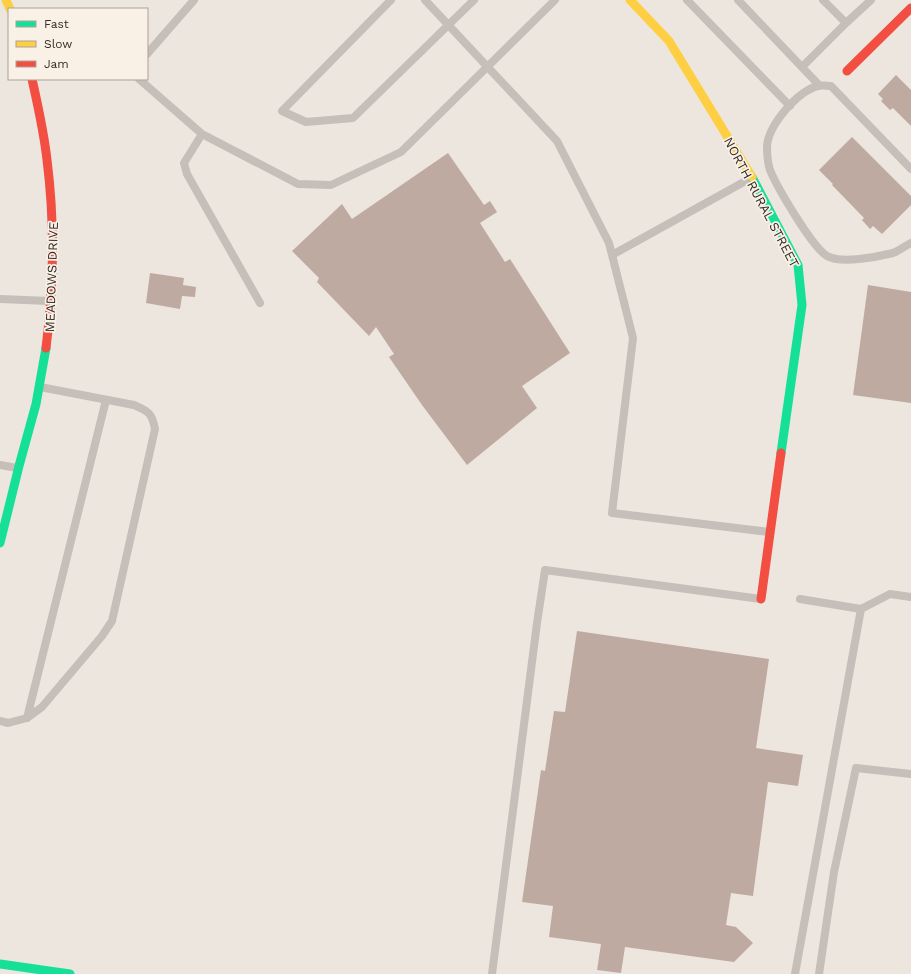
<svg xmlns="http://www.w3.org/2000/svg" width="911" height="974" font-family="'Work Sans',sans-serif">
<rect width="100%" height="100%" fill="#ece6df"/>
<path fill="#bfaaa1" d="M896 75 911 90V126L893 108 890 110 881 101 883 99 878 94Z
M852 137 911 196V205L882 234 873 226 870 229 862 220 864 218 832 185 833 184 819 170Z
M448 153 484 205 490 201 497 212 480 223 505 262 510 259 570 353 522 386 537 408 467 465 422 405 389 357 394 354 376 327 369 336 317 282 319 278 292 251 342 204 352 219Z
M150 273 184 278 183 285 196 287 195 297 182 296 180 309 146 303Z
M868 285 911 292V403L853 395Z
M577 631 769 659 756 748 803 755 798 786 768 782 753 896 731 893 726 925 736 927 753 943 734 962 625 947 621 973 597 970 601 944 549 937 553 906 522 902 541 770 545 771 554 711 565 712Z"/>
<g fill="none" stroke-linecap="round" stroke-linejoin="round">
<path stroke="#c5beb9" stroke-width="8" d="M391 0 282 111 306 122 353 118 474 0
M425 0 557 141 609 243 633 338 612 513 769 532
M687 0 790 106
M738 0 819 85
M823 0 846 23 871 0
M147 54 194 0
M802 67 846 23
M139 79 202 134 298 184 331 185 401 152 555 0
M202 134 184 163 187 174 260 303
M911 169 831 86C827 86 822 85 818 86 798 91 769 124 767 146 767 152 768 164 770 170 777 187 812 247 827 256 841 264 877 257 893 253 899 251 905 246 911 243
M612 255 751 178
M0 299 49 301
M0 465 17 468
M800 599 861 609 890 594 911 597
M27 718 106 400
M0 721 8 723 27 718 42 707 102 636 112 621 155 429C152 413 148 411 134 405L40 387
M492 974 537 623 545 570 761 599
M795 974 861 609
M819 974 834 872 856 768 911 774"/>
<path stroke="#16e098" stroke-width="9" d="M752 177 798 265 802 305 781 453
M0 543 19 466 36 404 46 348
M0 964 70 974"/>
<path stroke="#ffcf43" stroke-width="9" d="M6 0 10 9
M630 0 669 41 752 177"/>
<path stroke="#f24e42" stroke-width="9" d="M847 71 911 8
M32 79C38 106 44 132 47 160 55 223 54 285 46 348
M761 599 781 453"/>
</g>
<g text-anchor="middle" stroke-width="3.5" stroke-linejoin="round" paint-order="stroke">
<g font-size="13" fill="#352b27" stroke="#f9f0e6">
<text transform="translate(762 202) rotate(62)" y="5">NORTH RURAL STREET</text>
<text transform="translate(51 277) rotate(-88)" y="5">MEADOWS DRIVE</text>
</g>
</g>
<rect x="8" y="8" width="140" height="72" fill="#f9f0e6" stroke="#aba19a"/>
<rect x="16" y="21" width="20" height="6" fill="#16e098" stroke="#aba19a"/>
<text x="44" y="28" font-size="12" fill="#352b27">Fast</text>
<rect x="16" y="41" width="20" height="6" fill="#ffcf43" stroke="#aba19a"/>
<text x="44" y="48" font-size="12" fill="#352b27">Slow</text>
<rect x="16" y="61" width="20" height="6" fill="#f24e42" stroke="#aba19a"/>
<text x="44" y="68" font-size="12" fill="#352b27">Jam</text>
</svg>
